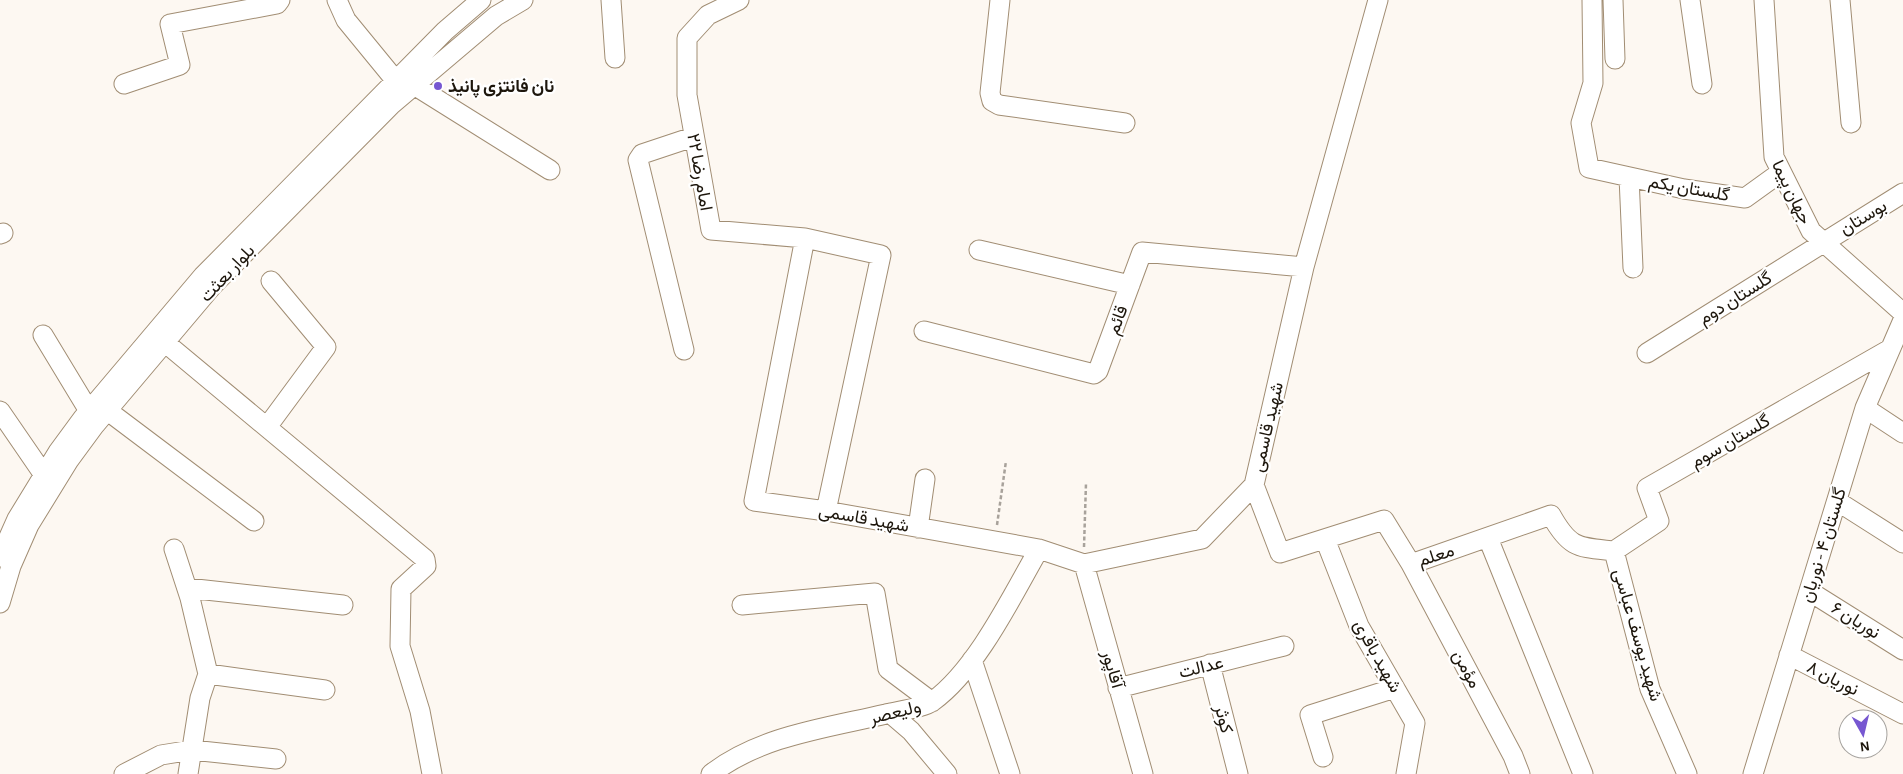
<svg xmlns="http://www.w3.org/2000/svg" width="1903" height="774" font-family="'Alegreya Sans',Vazirmatn,sans-serif">
<rect width="100%" height="100%" fill="#fdf8f2"/>
<g fill="none" stroke-linecap="round" stroke-linejoin="round">
<g stroke="#a18d73" stroke-width="21">
<path id="minor" d="M337 0 346 20 396 81
M611 0 615 58
M739 0 708 15 687 38V95L711 230 805 238 881 255 826 511
M1000 0 990 93 992 101 999 105 1125 123
M1592 0 1593 83 1581 123 1589 168 1684 189 1745 198 1781 172
M1613 0 1615 59
M1690 0 1702 84
M1764 0 1774 157 1811 231 1903 313
M1840 0 1851 123
M124 84 180 65 170 24 277 4 280 0
M414 85 550 170
M1629 177 1633 268
M0 234 3 233
M805 238 754 501 826 511 1039 549 1084 564 1202 539 1254 485 1304 267 1378 0
M979 250 1130 285
M924 331 1094 374 1098 371 1142 252 1304 267
M43 335 89 411
M156 335 425 559 426 566 401 589 400 646 420 711 432 774
M684 350 638 160 642 154 693 137
M1647 353 1903 193
M1865 408 1903 433
M0 411 44 475
M108 411 254 521
M267 427 326 347 271 281
M1254 485 1280 553 1384 520 1411 564 1551 515C1570 549 1578 547 1614 551
M1837 501 1903 543
M918 528 925 479
M1488 538 1583 774
M1325 539 1359 626 1415 723 1406 774
M174 549 190 598 208 674 200 698 188 774
M1614 551 1659 521 1647 488 1890 349
M1614 551 1650 689 1687 774
M0 557 17 519 58 452 83 418 203 276 445 31 481 0
M1084 564 1143 774
M1411 564 1513 756 1520 774
M187 588 343 605
M1809 591 1903 650
M0 603 11 566 29 525 69 460 94 426 213 285 391 105 496 16 523 0
M742 605 875 593 888 669 932 702
M1789 655 1903 714
M972 660 1010 774
M1210 664 1238 774
M208 674 325 690
M1118 688 1284 646
M890 713 911 731 947 774
M1323 757 1310 715 1395 688
M124 774 161 755 192 750 276 759
M711 774C760 736 826 728 886 714 897 711 924 708 933 701 977 669 1012 596 1039 549
M1753 774 1865 408 1903 320"/>
</g>
<path stroke="#a8a29b" stroke-width="2.5" stroke-dasharray="4 2.5" stroke-linecap="butt" d="M997 525 1006 461
M1084 547 1086 483"/>
<use href="#minor" stroke="#fff" stroke-width="19"/>
</g>
<circle fill="#7757d1" stroke="#fff" stroke-width="2" cx="438" cy="86" r="5"/>
<g text-anchor="middle" stroke-width="4.5" stroke-linejoin="round" paint-order="stroke">
<g font-size="18" font-weight="bold" fill="#1d160c" stroke="#fff" text-anchor="start">
<text x="448" y="92">نان فانتزی پانیذ</text>
</g>
<g font-size="18" fill="#1d160c" stroke="#fff">
<text transform="translate(700 172) rotate(80)" y="6">امام رضا ۲۲</text>
<text transform="translate(1689 188) rotate(10)" y="6">گلستان یکم</text>
<text transform="translate(1792 192) rotate(64)" y="6">جهان پیما</text>
<text transform="translate(1863 217) rotate(-31)" y="6">بوستان</text>
<text transform="translate(227 273) rotate(-47)" y="6">بلوار بعثت</text>
<text transform="translate(1735 298) rotate(-32)" y="6">گلستان دوم</text>
<text transform="translate(1117 320) rotate(-70)" y="6">قائم</text>
<text transform="translate(1267 427) rotate(-77)" y="6">شهید قاسمی</text>
<text transform="translate(1730 441) rotate(-30)" y="6">گلستان سوم</text>
<text transform="translate(864 518) rotate(10)" y="6">شهید قاسمی</text>
<text transform="translate(1823 545) rotate(-73)" y="6">گلستان ۴ - نوریان</text>
<text transform="translate(1436 555) rotate(-18)" y="6">معلم</text>
<text transform="translate(1856 620) rotate(32)" y="6">نوریان ۶</text>
<text transform="translate(1638 635) rotate(74)" y="6">شهید یوسف عباسی</text>
<text transform="translate(1378 656) rotate(61)" y="6">شهید باقری</text>
<text transform="translate(1201 667) rotate(-14)" y="6">عدالت</text>
<text transform="translate(1113 669) rotate(74)" y="6">آقاپور</text>
<text transform="translate(1467 669) rotate(62)" y="6">مؤمن</text>
<text transform="translate(1833 678) rotate(27)" y="6">نوریان ۸</text>
<text transform="translate(895 712) rotate(-14)" y="6">ولیعصر</text>
<text transform="translate(1224 719) rotate(76)" y="6">کوثر</text>
</g>
</g>
<g transform="translate(1863 734) rotate(172)"><circle r="24" fill="#ffffff" stroke="#a5a29e"/>
<path d="M0-4L9 19L0 12L-9 19Z" fill="#7757d1"/>
<text y="-8" font-size="14" font-weight="bold" text-anchor="middle" fill="#1d160c">N</text>
</g>
</svg>
